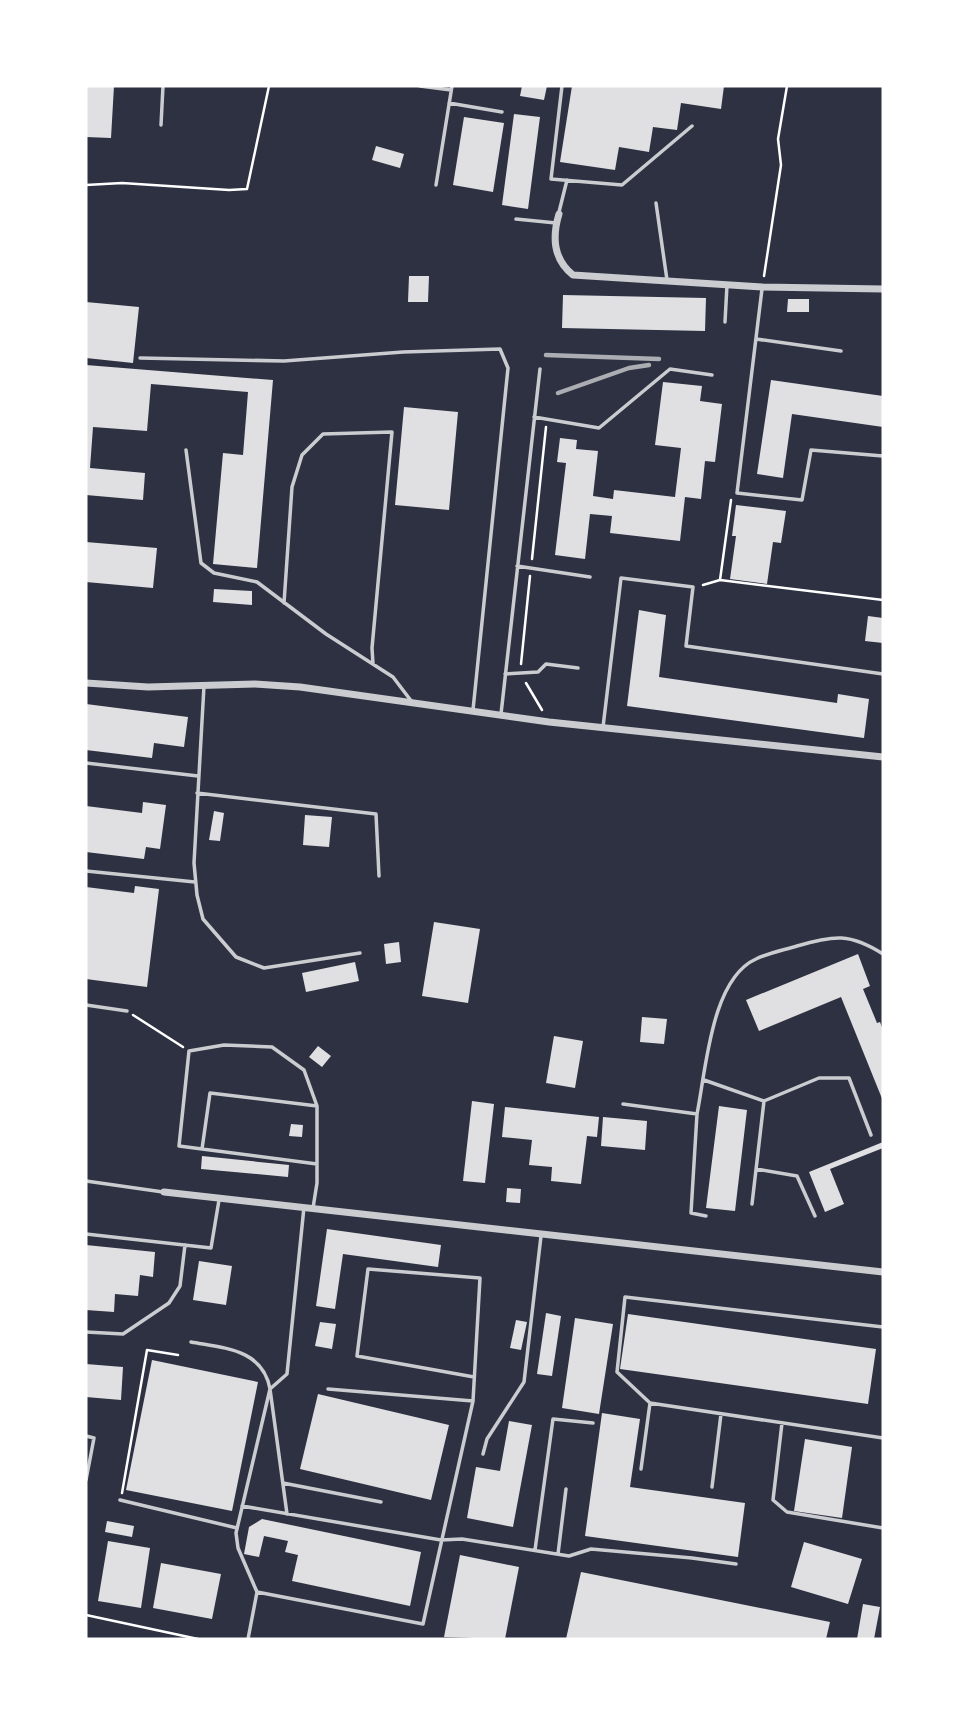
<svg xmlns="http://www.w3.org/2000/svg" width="969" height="1725" font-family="'DM Sans',sans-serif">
<rect width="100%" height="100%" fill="#2d3142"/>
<path fill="#e0e0e3" d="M87 86H114L111 138 86 137Z
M522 86H547L544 100 520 96Z
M572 86H724L721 109 681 103 677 130 653 127 649 152 619 147 615 170 560 162Z
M514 114 540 117 528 209 502 205Z
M464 117 504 123 493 192 453 185Z
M376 146 404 154 400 168 372 160Z
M409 276H429L428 302H408Z
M563 295 706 298 705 331 562 328Z
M788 299H809V312H787Z
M86 302 139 307 133 363 86 358Z
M86 365 273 380 257 568 213 564 223 453 243 455 248 392 151 384 147 431 93 427 90 468 145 473 143 500 86 495Z
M771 380 883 396V427L792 414 783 478 757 474Z
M663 382 702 386 700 401 722 404 715 462 705 461 701 499 685 497 680 541 610 533 612 516 590 514 585 559 555 555 566 463 557 462 560 438 577 440 576 449 598 451 593 496 613 499 614 490 675 497 681 448 655 445Z
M404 407 458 412 449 510 395 505Z
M736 505 786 511 781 543 773 542 767 584 730 579 736 536H732Z
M86 542 157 548 153 588 86 582Z
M214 589 252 591V605L213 602Z
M639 610 666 615 659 677 837 703 838 694 869 699 864 738 627 706Z
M868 616 883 618V643L865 641Z
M86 704 188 717 184 747 154 743 152 758 86 750Z
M143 802 166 805 160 849 146 847 144 859 86 852V806L142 813Z
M214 811 224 813 220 841 209 840Z
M305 815 332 817 329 847 303 845Z
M135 886 159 889 147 987 86 979V887L134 893Z
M434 922 480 929 468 1003 422 996Z
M399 942 401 962 386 964 384 944Z
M858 954 870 986 863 989 877 1023 880 1022 883 1030V1101L841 997 759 1031 746 1000Z
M355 962 359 981 306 992 302 973Z
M642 1017 667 1019 664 1044 640 1042Z
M554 1036 583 1041 575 1088 546 1083Z
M318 1046 331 1056 322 1067 309 1057Z
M472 1101 494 1104 485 1183 463 1181Z
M719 1106 747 1110 735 1211 706 1208Z
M505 1107 599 1117 597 1137 587 1136 581 1184 551 1181 552 1167 529 1165 532 1140 502 1137Z
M603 1117 647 1121 645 1150 601 1146Z
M291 1124 303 1125 302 1137 289 1136Z
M883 1142V1148L830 1169 844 1204 825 1212 809 1172Z
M202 1156 289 1165 288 1177 201 1169Z
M507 1188 521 1189 520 1203 506 1202Z
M327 1229 441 1245 438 1267 343 1254 335 1309 316 1306Z
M86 1245 155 1252 153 1277 140 1275 138 1296 115 1294 114 1312 86 1310Z
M199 1261 232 1266 226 1305 193 1300Z
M546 1313 561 1316 552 1376 537 1374Z
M628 1314 876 1349 868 1404 620 1369Z
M575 1318 613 1324 599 1414 562 1408Z
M516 1320 527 1322 521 1350 510 1348Z
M320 1322 336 1324 332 1349 315 1346Z
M152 1360 258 1382 232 1511 126 1490Z
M86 1364 123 1367 121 1400 86 1397Z
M318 1394 449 1425 431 1500 300 1469Z
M602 1413 640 1419 630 1487 745 1503 738 1557 585 1536Z
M509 1421 532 1425 513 1527 467 1518 476 1467 500 1471Z
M805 1439 852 1447 842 1518 794 1511Z
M262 1519 421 1552 410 1606 292 1581 298 1555 285 1552 288 1541 264 1536 259 1557 244 1554 249 1527Z
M107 1521 134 1526 132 1537 105 1532Z
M108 1541 150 1548 141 1608 98 1601Z
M804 1542 862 1559 848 1604 791 1587Z
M460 1555 519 1567 505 1639 444 1637Z
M161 1563 221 1574 212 1619 153 1608Z
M581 1572 830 1622 826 1639H566Z
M863 1604 880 1607 874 1639H857Z"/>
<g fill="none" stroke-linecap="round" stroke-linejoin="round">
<path stroke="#fff" stroke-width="2.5" d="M86 185 122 183 229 190 247 189 269 86
M764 276 781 165 778 139 787 86
M532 559 546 427
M720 580 731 500
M703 585 720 580 883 600
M521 664 530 576
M526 683 542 710
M133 1015 183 1047
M122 1493 147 1350 178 1355
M86 1615 198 1639"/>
<path stroke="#caccd0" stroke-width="3.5" d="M420 86 451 90
M562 86 551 179 622 185 692 126
M449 103 502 112
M161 125 163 86
M436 185 452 86
M656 203 667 280
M559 212 567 180
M516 219 556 223
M762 289 737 493 802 500 811 450 883 456
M725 322 727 285
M756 339 841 351
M140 358 284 361 403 352 500 349 508 368 473 710
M534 417 599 428 670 369 712 375
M186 450 201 563 214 573 257 582 326 634 393 677 412 702
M517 566 590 577
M284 603 292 487 302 455 323 434 392 432 372 648 373 664
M505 674 538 672 546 664 578 668
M204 686 194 863 197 895 203 919 236 957 264 968 360 953
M501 714 540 369
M603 727 621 578 693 587 686 646 883 674
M86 763 198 776
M197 793 376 814 379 876
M86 871 195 882
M86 1005 127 1011
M704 1080 764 1101 752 1204
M764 1101 819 1078H849L871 1135
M623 1104 697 1114C706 1070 711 979 756 959 768 953 784 950 797 946 834 935 850 933 883 954
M697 1114 691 1213 706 1216
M202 1149 210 1093 317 1106
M756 1169 797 1176 815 1216
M86 1181 163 1192
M313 1208 317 1183V1106L304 1070 272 1047 224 1045 189 1051 179 1146 317 1164
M86 1234 211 1248 219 1200
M883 1327 625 1297 617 1372 650 1403 883 1438
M86 1332 123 1334 169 1303 180 1286 185 1245
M191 1342C224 1348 263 1349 270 1389L236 1533 238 1548 257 1592
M328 1389 473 1401
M782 1423 773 1500 787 1512 883 1528
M86 1436 94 1438 86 1480
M483 1454 487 1439 524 1382 541 1236
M641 1469 650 1403
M283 1483 381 1502
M712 1487 721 1414
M120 1500 237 1528
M242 1506 441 1540 462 1539 569 1556 591 1549 692 1558 736 1564
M287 1514 270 1389 287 1374 304 1207
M535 1550 553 1419 593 1423
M558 1554 566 1489
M248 1639 257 1592 423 1624 473 1401 480 1278 368 1269 357 1356 474 1377"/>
<path stroke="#caccd0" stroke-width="7" d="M559 214C552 237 553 259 573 275L762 287 883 289
M86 683 148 687 255 684 300 687 549 722 883 757
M164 1192 883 1272"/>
<path stroke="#abadb3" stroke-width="4.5" d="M546 355 659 359
M558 393 629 368 649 365"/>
</g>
<rect width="969" height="1725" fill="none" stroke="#ffffff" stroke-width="175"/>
</svg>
